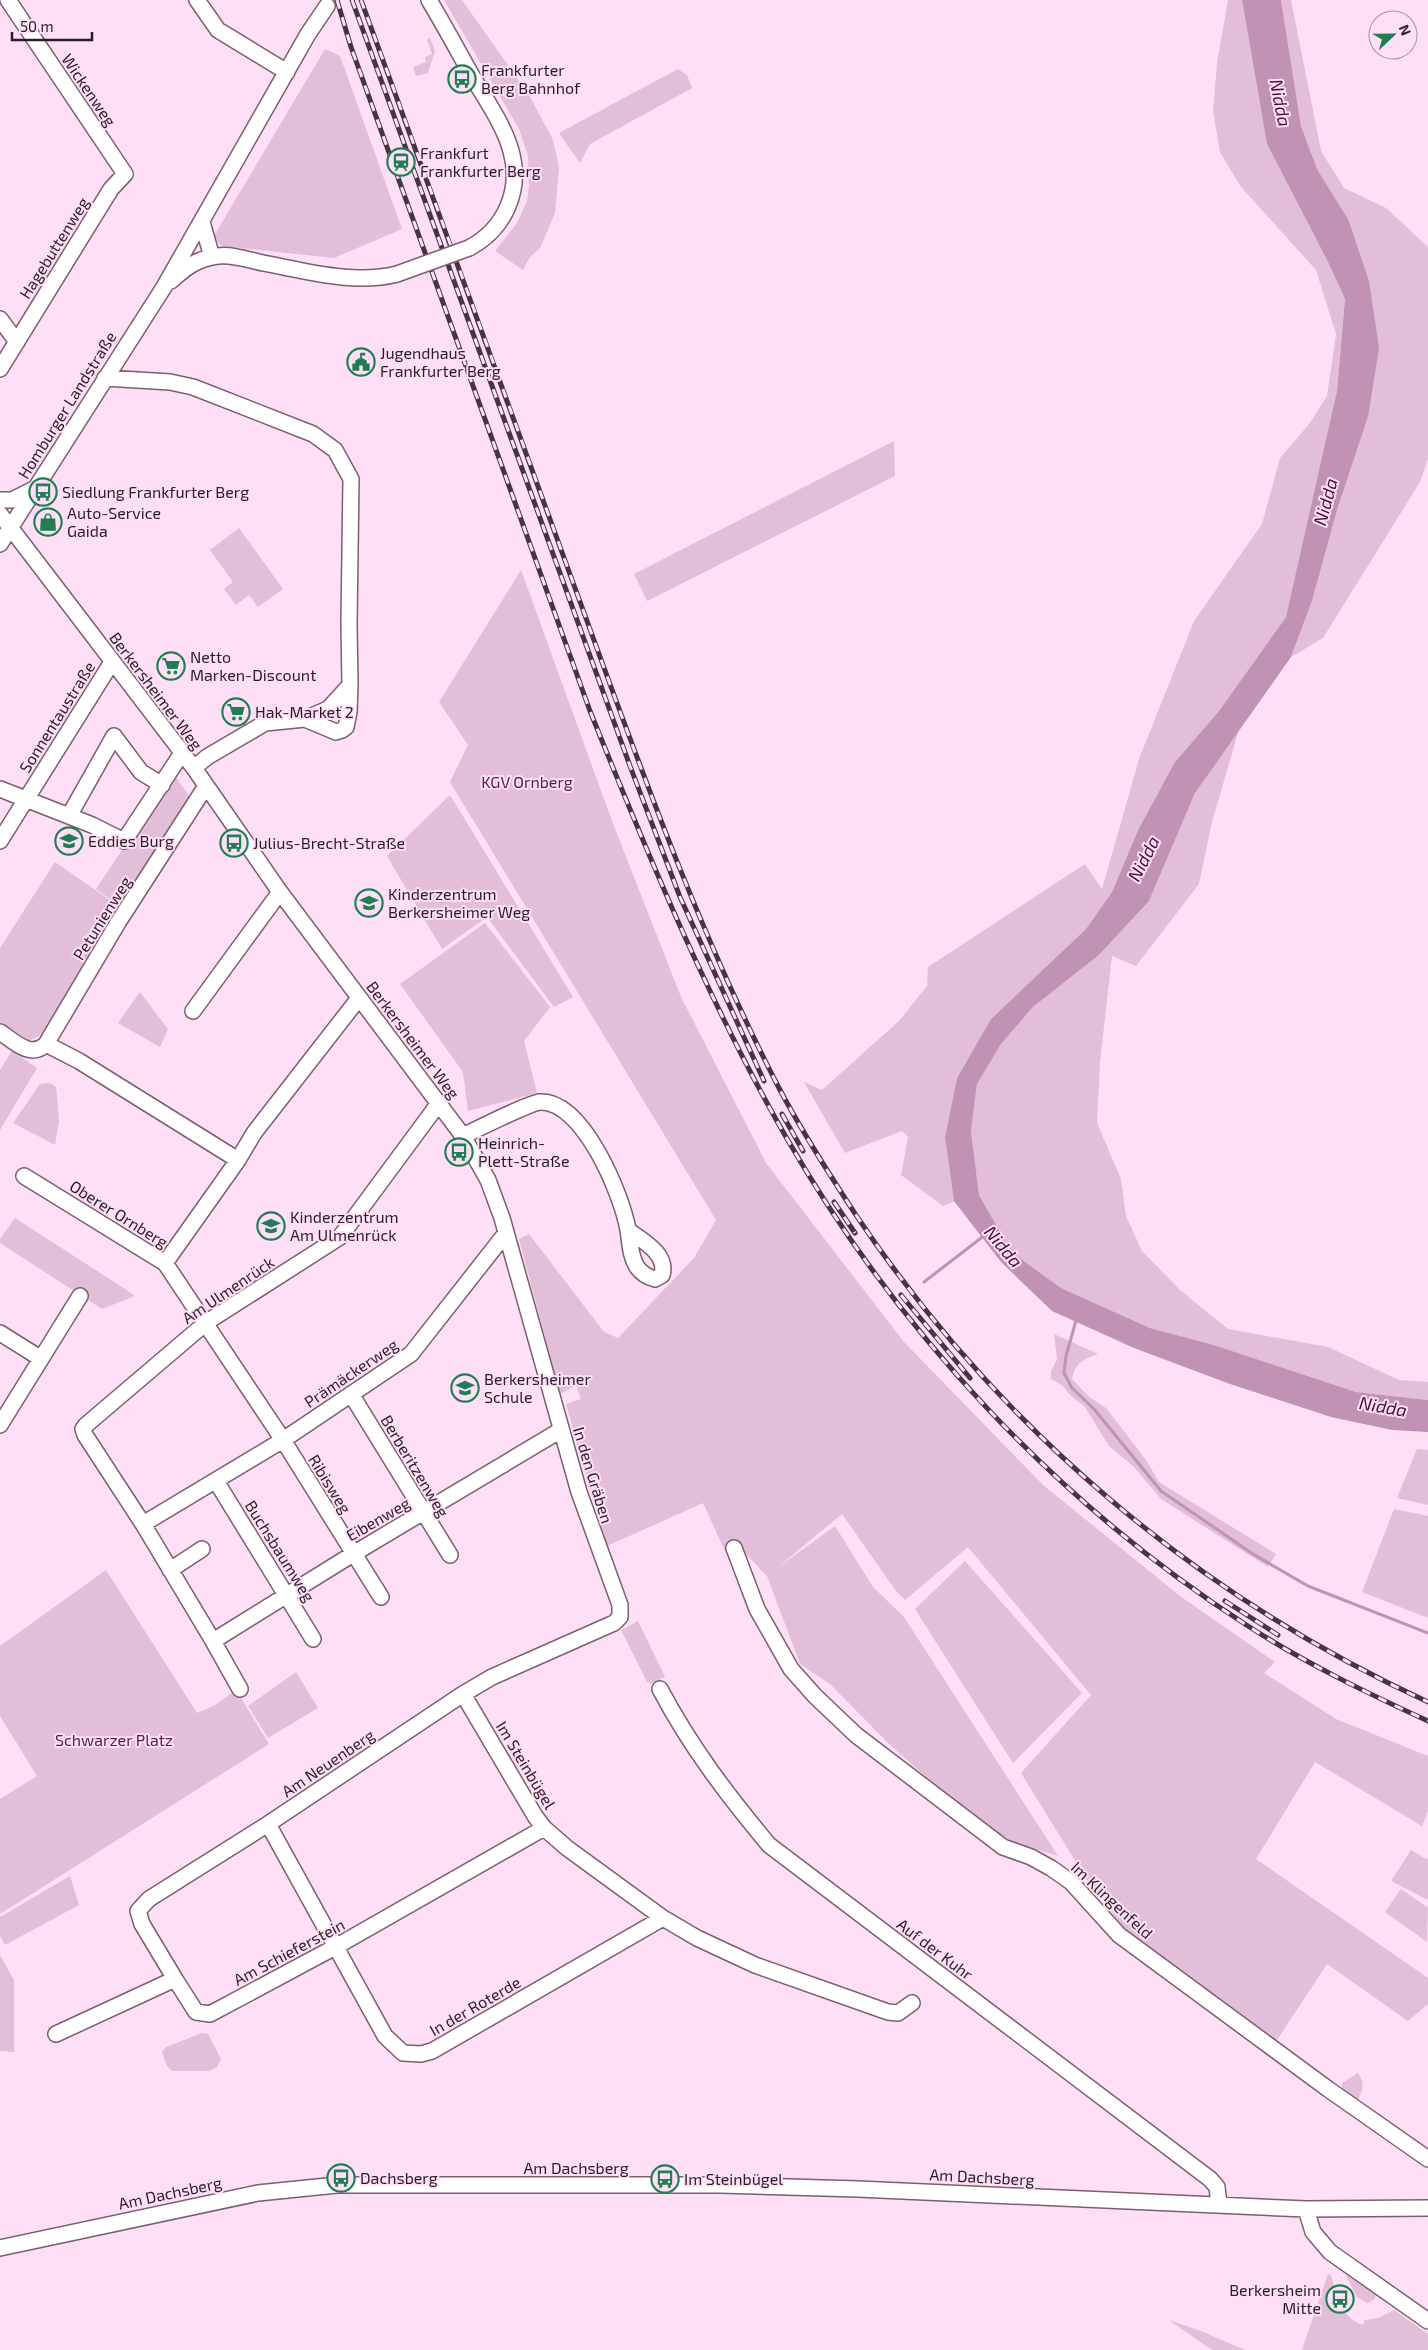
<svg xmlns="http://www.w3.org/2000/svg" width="1428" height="2350" font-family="'Exo 2',sans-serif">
<rect width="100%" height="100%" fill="#fedff5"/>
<path fill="#e2bed8" d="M444 0H462L529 95 553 140 559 167 555 213 540 248 530 257 523 270 495 251 517 223 527 201 529 185 528 156 519 129Z
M1228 0H1242L1267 144 1327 260 1345 299 1337 391 1312 508 1286 617 1219 711 1175 762 1139 828 1112 892 1086 929 991 1019 957 1078 945 1137 954 1201 943 1206 901 1175 908 1137 902 1131 845 1153 804 1082 822 1090 899 1021 927 986 928 967 1085 864 1102 889 1139 759 1194 621 1262 524 1280 458 1310 423 1327 396 1336 334 1316 270 1241 187 1220 152 1213 111 1217 63Z
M1281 0H1291L1321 151 1344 188 1386 208 1428 247V459L1420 482 1323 638 1291 657 1312 601 1337 510 1368 417 1348 219 1317 169 1301 126Z
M430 38 435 51 428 73 416 76 413 67 426 62 425 57 432 54 427 40Z
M325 49 340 56 402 229 334 258 221 246 214 236Z
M678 69 687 75 692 88 590 144 580 163 559 133Z
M894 441 895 476 647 601 634 574Z
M239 528 283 589 258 607 249 595 236 605 224 589 233 582 210 550Z
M521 570 612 821 681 997 766 1163 904 1342 1043 1485 1180 1596 1275 1662 1264 1673 1336 1719 1428 1756V1810L1422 1826 1315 1762 1256 1859 1428 1978V2004L1408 2021 1327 1964 1275 2043 1138 1946 1089 1883 1021 1773 1091 1695 968 1547 905 1600 896 1591 842 1514 777 1568 835 1526 873 1587 904 1617 1058 1856 1016 1843 968 1815 888 1743 830 1684 800 1664 767 1576 742 1550 725 1551 703 1503 607 1546 566 1404 581 1399 576 1385 560 1394 519 1239 529 1234 604 1332 618 1338 694 1258 716 1220 450 782 468 745 439 702Z
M1240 726 1212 822 1199 884 1136 966 1112 956 1100 1062 1097 1123 1121 1179 1126 1216 1142 1251 1180 1290 1228 1329 1328 1347 1399 1380 1428 1382V1400L1356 1392 1214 1345 1150 1328 1061 1288 1021 1259 1007 1244 979 1195 971 1131 977 1084 1001 1044 1033 1007 1099 955 1149 901 1195 793Z
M173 773 190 797 123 908 96 889Z
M450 795 573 997 554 1007 487 917 442 949 387 856Z
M55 862 120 907 45 1033 28 1041 0 1022V948Z
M485 923 550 1007 524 1041 537 1093 468 1111 463 1072 400 984Z
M140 992 168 1029 160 1047 118 1023Z
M12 1051 37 1068 0 1130V1070Z
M50 1083 56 1087 59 1121 55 1145 13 1123 40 1084Z
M15 1218 125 1289 135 1296 102 1309 0 1243V1239Z
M1054 1334 1098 1354C1083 1359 1075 1363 1072 1379L1089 1397 1106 1408 1146 1460 1159 1482 1276 1554 1268 1567 1161 1499 1134 1467 1109 1446 1085 1407 1070 1395 1063 1386 1051 1379V1371L1057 1359Z
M1417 1449 1428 1450V1505L1397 1498Z
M1394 1509 1428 1516V1618L1362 1592Z
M965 1561 1082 1693 1013 1763 915 1609Z
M106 1570 197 1713 215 1705 236 1690 269 1744 0 1914V1799L37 1776 0 1716V1646Z
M638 1621 665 1677 651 1684 647 1682 621 1630Z
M296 1672 318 1708 268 1738 248 1706Z
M1411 1850 1428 1860V1900L1391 1881Z
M70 1876 79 1905 5 1945 0 1936V1917Z
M1401 1889 1428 1908 1427 1942 1385 1912Z
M0 1955 14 1980V2052L0 2051Z
M202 2033 208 2034 221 2059 217 2067 209 2071H172L167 2066 162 2052 166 2047Z
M1358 2073C1365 2084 1363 2088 1358 2100L1342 2088V2083Z
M1328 2274 1331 2275C1337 2295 1341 2318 1363 2325L1365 2320 1378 2318 1394 2310 1428 2334V2350H1302Z
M1345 2274 1376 2295 1374 2300 1367 2303 1357 2297Z
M1169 2320 1201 2331 1245 2350H1212Z"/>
<path fill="#c093b4" d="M1242 0H1281L1301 126 1317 169 1348 219 1369 281 1379 348 1368 417 1337 510 1312 601 1291 657 1195 793 1149 901 1099 955 1033 1007 1001 1044 977 1084 971 1131 979 1195 1007 1244 1021 1259 1061 1288 1150 1328 1214 1345 1356 1392 1428 1400V1432L1392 1430 1331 1417 1230 1384 1134 1348 1052 1311 1001 1262 954 1201 945 1137 957 1078 991 1019 1086 929 1112 892 1139 828 1175 762 1219 711 1286 617 1337 391 1345 299 1327 260 1267 144Z"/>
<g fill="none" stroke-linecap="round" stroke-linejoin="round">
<path stroke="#c093b4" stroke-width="3" d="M924 1282 985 1235
M1077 1317 1066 1356 1064 1373 1072 1388 1094 1409 1161 1491 1253 1554 1308 1586 1428 1633"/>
<g stroke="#7a5f73" stroke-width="18">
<path id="minor" d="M197 0 218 30 287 72
M429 0C444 25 458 51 472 76 486 100 504 125 511 151 522 190 505 229 469 248
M202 222 212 257
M171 281C185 268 198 258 218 256 232 254 249 260 263 263 306 271 354 285 397 274
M0 319 17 342
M0 369 111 189 125 174 8 0
M105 378 170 382 193 387 313 434 335 450 351 479 349 624 350 685 328 709 305 719
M0 500H12L34 489
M0 514 194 768 280 892 463 1136 488 1180 502 1218 579 1492 620 1605V1617L614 1623 492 1677 463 1694 268 1824 149 1899 138 1911 142 1924 175 1979
M0 544 164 287 308 34 327 6
M194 768 207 757 265 723 305 719 336 732 342 730 346 727 349 712 350 685
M0 789 92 825 124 841 182 753
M69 816 114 736 141 772 162 785
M0 841 112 662
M193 1011 280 892
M0 1032C15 1042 31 1059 46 1044L119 921 206 786
M46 1044 79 1061 238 1160 254 1133 359 998
M439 1103 340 1237 207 1322 86 1425 83 1429 85 1435 143 1524 283 1440 411 1354 506 1233
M463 1136C475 1130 530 1103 540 1102 583 1100 622 1195 628 1230 630 1242 630 1256 637 1267 642 1274 647 1277 655 1279L662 1275C668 1254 643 1241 628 1230
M24 1176 165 1263 238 1160
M165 1263 283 1440 381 1597
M0 1333 40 1358
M351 1394 450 1555
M0 1425 80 1296
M216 1481 313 1639
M143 1524 213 1641 353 1554 561 1430
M734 1548 757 1609 791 1669 815 1696 856 1735 1003 1847 1031 1857 1051 1868 1071 1882 1119 1935 1328 2089 1428 2159
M170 1570 202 1549
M213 1641 240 1689
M660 1689C690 1746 728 1796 769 1845L1210 2179 1217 2187 1219 2204
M463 1694 535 1816 544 1828 567 1848 663 1918 697 1938 755 1965 888 2012 898 2013 912 2003
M268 1824 385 2036 403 2053 421 2054 432 2051 663 1918
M56 2034 175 1979 196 2012 210 2014 337 1946 544 1828
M1306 2209 1313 2232 1330 2252 1428 2321
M0 2248 258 2193 337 2185H720L858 2189 1306 2209 1428 2208"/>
</g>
<use href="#minor" stroke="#fff" stroke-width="15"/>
<g stroke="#443640" stroke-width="5">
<path id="rail" d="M337 0 351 47 590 711C648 855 708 1001 786 1137 898 1332 1058 1504 1248 1626 1305 1663 1367 1693 1428 1721
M352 0 630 766 680 897 764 1081
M361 0C433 196 504 392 575 588 637 758 697 930 780 1090 803 1133 829 1174 856 1215 998 1427 1196 1595 1428 1702
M782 1114 803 1151
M834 1202 855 1233
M901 1295 970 1378
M1225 1601 1278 1635"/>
</g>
<use href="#rail" stroke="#fedff5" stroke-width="3" stroke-dasharray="9" stroke-linecap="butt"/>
<g stroke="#7a5f73" stroke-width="18" stroke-linecap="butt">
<path id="minor-bridge" d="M397 274 469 248"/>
</g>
<use href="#minor-bridge" stroke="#fff" stroke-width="15"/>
</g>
<defs>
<g id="bus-ring" transform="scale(1.4375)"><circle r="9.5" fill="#fedff5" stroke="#217e54" stroke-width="1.5"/><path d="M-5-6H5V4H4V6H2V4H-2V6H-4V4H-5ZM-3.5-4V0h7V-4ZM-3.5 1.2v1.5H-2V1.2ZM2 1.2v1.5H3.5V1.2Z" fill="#217e54"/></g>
<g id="station-ring" transform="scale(1.4375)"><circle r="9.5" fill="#fedff5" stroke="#217e54" stroke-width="1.5"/><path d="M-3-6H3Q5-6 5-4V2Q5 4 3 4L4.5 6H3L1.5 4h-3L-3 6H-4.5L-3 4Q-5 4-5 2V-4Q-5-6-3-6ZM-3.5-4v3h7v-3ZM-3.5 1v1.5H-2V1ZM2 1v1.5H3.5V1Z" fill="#217e54"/></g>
<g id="civic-ring" transform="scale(1.4375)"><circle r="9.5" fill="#fedff5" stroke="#217e54" stroke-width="1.5"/><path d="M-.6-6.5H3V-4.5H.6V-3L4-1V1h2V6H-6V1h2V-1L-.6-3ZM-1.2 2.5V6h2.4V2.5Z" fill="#217e54"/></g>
<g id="shop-ring" transform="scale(1.4375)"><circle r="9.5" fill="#fedff5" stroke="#217e54" stroke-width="1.5"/><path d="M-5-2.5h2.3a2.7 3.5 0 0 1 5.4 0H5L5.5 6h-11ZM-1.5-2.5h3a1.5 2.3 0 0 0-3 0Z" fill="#217e54"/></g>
<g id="supermarket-ring" transform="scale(1.4375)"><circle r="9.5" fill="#fedff5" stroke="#217e54" stroke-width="1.5"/><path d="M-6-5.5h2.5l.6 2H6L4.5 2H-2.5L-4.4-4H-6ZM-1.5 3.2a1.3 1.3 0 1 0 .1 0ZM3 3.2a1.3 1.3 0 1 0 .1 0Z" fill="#217e54"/></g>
<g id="school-ring" transform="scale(1.4375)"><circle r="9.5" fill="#fedff5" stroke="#217e54" stroke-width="1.5"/><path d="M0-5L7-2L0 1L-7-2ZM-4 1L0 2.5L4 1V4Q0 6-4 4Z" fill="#217e54"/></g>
</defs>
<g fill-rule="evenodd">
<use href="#bus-ring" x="462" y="79"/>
<use href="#station-ring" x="401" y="162"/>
<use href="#civic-ring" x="361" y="362"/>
<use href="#bus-ring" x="43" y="492"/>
<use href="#shop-ring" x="48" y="522"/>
<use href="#supermarket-ring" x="171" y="666"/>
<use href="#supermarket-ring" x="236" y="712"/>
<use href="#school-ring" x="69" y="841"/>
<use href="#bus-ring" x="234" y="843"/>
<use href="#school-ring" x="369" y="903"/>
<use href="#bus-ring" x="459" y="1152"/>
<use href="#school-ring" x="271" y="1226"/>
<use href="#school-ring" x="465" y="1388"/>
<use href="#bus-ring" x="341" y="2178"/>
<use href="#bus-ring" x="665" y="2179"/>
<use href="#bus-ring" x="1340" y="2299"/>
</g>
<g text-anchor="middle" stroke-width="4" stroke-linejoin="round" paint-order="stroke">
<g font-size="16" fill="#291e26" stroke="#fedff5" text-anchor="start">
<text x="481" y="76">Frankfurter<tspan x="481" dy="18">Berg Bahnhof</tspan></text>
<text x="420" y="159">Frankfurt<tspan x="420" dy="18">Frankfurter Berg</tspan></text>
<text x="380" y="359">Jugendhaus<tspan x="380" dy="18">Frankfurter Berg</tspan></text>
<text x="62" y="498">Siedlung Frankfurter Berg</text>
<text x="67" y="519">Auto-Service<tspan x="67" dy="18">Gaida</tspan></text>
<text x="190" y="663">Netto<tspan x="190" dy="18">Marken-Discount</tspan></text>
<text x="255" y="718">Hak-Market 2</text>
<text x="88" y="847">Eddies Burg</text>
<text x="253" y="849">Julius-Brecht-Straße</text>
<text x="388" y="900">Kinderzentrum<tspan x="388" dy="18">Berkersheimer Weg</tspan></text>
<text x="478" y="1149">Heinrich-<tspan x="478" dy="18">Plett-Straße</tspan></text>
<text x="290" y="1223">Kinderzentrum<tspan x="290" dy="18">Am Ulmenrück</tspan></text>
<text x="484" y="1385">Berkersheimer<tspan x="484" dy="18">Schule</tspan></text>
<text x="360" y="2184">Dachsberg</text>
<text x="684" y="2185">Im Steinbügel</text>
<text x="1321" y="2296" text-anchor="end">Berkersheim<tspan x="1321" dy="18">Mitte</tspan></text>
</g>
<g font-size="16" fill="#291e26" stroke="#fedff5">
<text transform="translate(89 90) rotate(56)" y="6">Wickenweg</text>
<text transform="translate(54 248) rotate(-58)" y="6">Hagebuttenweg</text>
<text transform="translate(67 405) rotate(-58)" y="6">Homburger Landstraße</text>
<text transform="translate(156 691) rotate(53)" y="6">Berkersheimer Weg</text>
<text transform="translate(57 717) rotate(-58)" y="6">Sonnentaustraße</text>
<text transform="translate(102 918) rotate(-58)" y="6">Petunienweg</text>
<text transform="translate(413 1040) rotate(53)" y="6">Berkersheimer Weg</text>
<text transform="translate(119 1214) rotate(32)" y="6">Oberer Ornberg</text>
<text transform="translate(228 1290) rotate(-34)" y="6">Am Ulmenrück</text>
<text transform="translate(351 1373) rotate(-34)" y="6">Prämäckerweg</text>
<text transform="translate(415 1466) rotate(59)" y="6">Berberitzenweg</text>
<text transform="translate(593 1475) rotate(73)" y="6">In den Gräben</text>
<text transform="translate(330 1484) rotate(58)" y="6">Ribisweg</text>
<text transform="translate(378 1519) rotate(-30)" y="6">Eibenweg</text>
<text transform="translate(280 1551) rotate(58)" y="6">Buchsbaumweg</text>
<text transform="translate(328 1763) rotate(-34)" y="6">Am Neuenberg</text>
<text transform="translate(526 1765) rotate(59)" y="6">Im Steinbügel</text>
<text transform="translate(1112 1900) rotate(43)" y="6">Im Klingenfeld</text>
<text transform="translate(935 1949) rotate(37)" y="6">Auf der Kuhr</text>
<text transform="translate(289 1952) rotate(-28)" y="6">Am Schieferstein</text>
<text transform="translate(475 2006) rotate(-30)" y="6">In der Roterde</text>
<text x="576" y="2174">Am Dachsberg</text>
<text transform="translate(982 2177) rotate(3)" y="6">Am Dachsberg</text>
<text transform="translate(170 2193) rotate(-12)" y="6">Am Dachsberg</text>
</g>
<g font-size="16" fill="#58214d" stroke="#fedff5">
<text x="527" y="788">KGV Ornberg</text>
<text x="114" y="1746">Schwarzer Platz</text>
</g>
<g font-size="18" font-style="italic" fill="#450f3b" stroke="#fedff5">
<text transform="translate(1280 103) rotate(79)" y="6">Nidda</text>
<text transform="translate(1326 502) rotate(-75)" y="6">Nidda</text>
<text transform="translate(1144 859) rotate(-63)" y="6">Nidda</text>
<text transform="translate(1003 1247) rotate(50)" y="6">Nidda</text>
<text transform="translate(1383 1407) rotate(10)" y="6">Nidda</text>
</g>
</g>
<g transform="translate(1393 35) rotate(68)"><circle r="24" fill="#fedff5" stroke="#a992a2"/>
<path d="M0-4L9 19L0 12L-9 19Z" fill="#217e54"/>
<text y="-8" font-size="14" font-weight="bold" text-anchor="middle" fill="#291e26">N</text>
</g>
<path d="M12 32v8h80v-8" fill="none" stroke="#291e26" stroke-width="2.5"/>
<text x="20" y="32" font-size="15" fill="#291e26" stroke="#fedff5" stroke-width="4" paint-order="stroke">50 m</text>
</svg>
